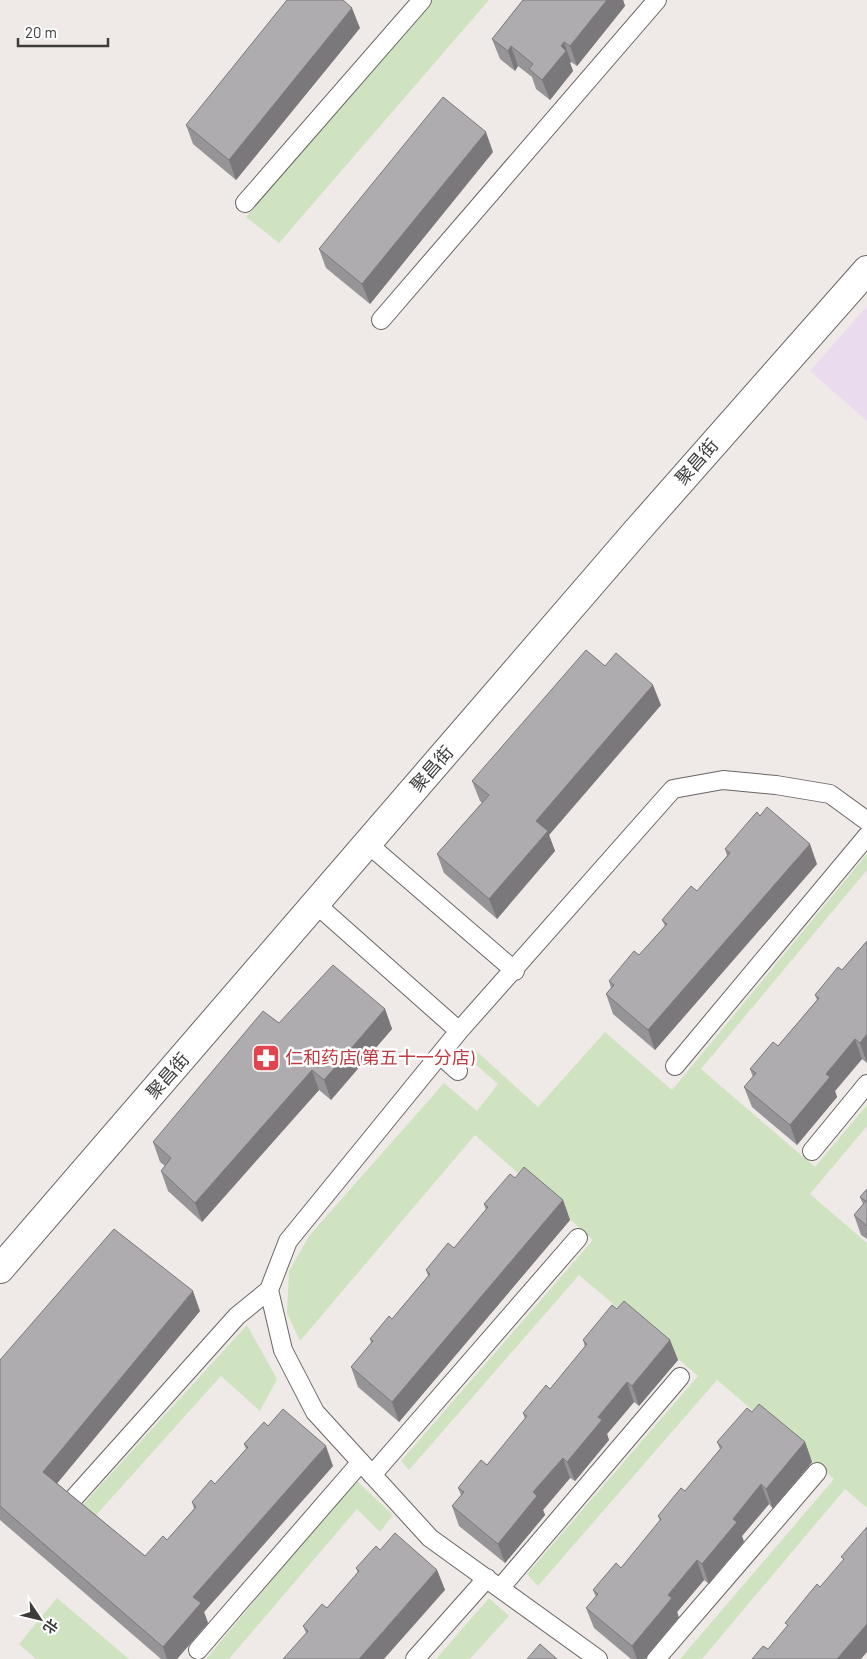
<svg xmlns="http://www.w3.org/2000/svg" width="867" height="1659" font-family="Barlow,'Noto Sans SC',sans-serif">
<rect width="100%" height="100%" fill="#efeae7"/>
<path fill="#ebdbee" d="M867 306V421L810 371Z"/>
<path fill="#d0e3c0" d="M433 0H489L279 243 246 217Z
M867 854V870L701 1069 815 1167 867 1105V1126L810 1194 867 1243V1508L845 1489 702 1659H680L834 1479 717 1380 538 1586 527 1574 698 1376 579 1275 409 1470 401 1461 593 1240 475 1135 300 1341 287 1313 289 1271 309 1236 444 1083 477 1111 498 1084 466 1056 473 1048 538 1107 605 1032 672 1090Z
M247 1325 277 1379 260 1411 221 1376 89 1523 76 1512Z
M356 1480 393 1515 380 1532 357 1509 229 1659H206Z
M57 1598 129 1659H36L19 1644Z
M489 1598 509 1616 470 1659H436Z"/>
<g fill="none" stroke-linecap="round" stroke-linejoin="round">
<g stroke="#696563" stroke-width="20">
<path id="service" d="M245 203 422 0
M381 320 657 0
M368 844 515 971
M317 905 459 1031
M440 1055 458 1071
M675 1066 867 836
M812 1151 867 1084
M372 1475 578 1238
M73 1499 237 1316 269 1290
M501 1587 680 1377
M198 1650 361 1462
M415 1659 487 1578
M598 1659 430 1538 315 1412 283 1350 269 1290 288 1241 459 1031 673 789 723 780 776 785 830 794 867 821
M656 1659 817 1472"/>
</g>
<g stroke="#696563" stroke-width="30">
<path id="tertiary" d="M0 1269 635 533 867 270"/>
</g>
<use href="#service" stroke="#fff" stroke-width="18"/>
<use href="#tertiary" stroke="#fff" stroke-width="28"/>
</g>
<path fill="#969497" d="M523 0H623L625 6 577 66 571 62 570 63 573 71 550 100 536 89 532 77 518 66 515 71 500 59 492 39Z
M360 28 236 180 193 144 186 125Z
M493 152 370 304 326 268 319 249Z
M605 666 661 705 549 835 555 851 497 919 444 873 437 854 482 803 480 801 472 781Z
M725 849 817 864 655 1050 613 1014 606 994 611 988 609 981 639 955 665 926 662 920 697 891 727 856Z
M867 941V1063L862 1059 835 1091 837 1097 797 1145 752 1107 744 1087 753 1077 750 1069 778 1046 817 1000 815 995 842 970Z
M385 1009 392 1029 331 1100 319 1090 202 1222 168 1191 161 1171 165 1166 160 1162 153 1142 279 1023Z
M515 1178 563 1200 570 1220 399 1422 358 1387 351 1367 371 1343 370 1339 392 1319 428 1276 426 1270 454 1248 486 1210 484 1204Z
M867 1189V1239L861 1235 854 1215 863 1204 860 1197Z
M617 1309 670 1340 678 1360 639 1406 634 1402 607 1434 609 1440 575 1481 570 1478 543 1510 545 1515 505 1563 459 1526 452 1506 461 1495 458 1488 487 1465 525 1419 523 1413 550 1389 585 1347 583 1340Z
M200 1311 57 1483 145 1556 167 1540 194 1509 192 1502 215 1484 246 1449 244 1444 268 1426 333 1466 204 1612 208 1623 177 1659H161L0 1520V1360Z
M752 1412 805 1442 812 1462 773 1509 769 1504 742 1536 744 1542 709 1584 704 1580 677 1612 679 1618 645 1659H631L594 1628 586 1608 596 1597 593 1590 621 1568 660 1521 658 1516 685 1491 720 1449 717 1442Z
M380 1550 437 1570 445 1590 306 1633 303 1626 327 1608 358 1573 356 1568Z"/>
<path fill="#7a787b" d="M607 0H623L625 6 577 66 570 46Z
M352 8 360 28 236 180 229 160Z
M564 42 571 62 570 63 573 71 550 100 542 80 561 46Z
M511 46 518 66 515 71 508 51Z
M486 132 493 152 370 304 362 284Z
M653 685 661 705 549 835 555 851 497 919 489 899 536 821Z
M810 844 817 864 655 1050 648 1030Z
M385 1009 392 1029 331 1100 324 1080Z
M867 1034V1063L860 1043Z
M855 1039 862 1059 835 1091 837 1097 797 1145 790 1125 826 1074Z
M312 1070 319 1090 202 1222 195 1203Z
M563 1200 570 1220 399 1422 392 1402Z
M193 1291 200 1311 50 1492 43 1472Z
M670 1340 678 1360 639 1406 632 1386Z
M627 1382 634 1402 607 1434 609 1440 575 1481 567 1462 598 1417Z
M805 1442 812 1462 773 1509 766 1489Z
M326 1446 333 1466 204 1612 208 1623 177 1659H167L163 1647 193 1597Z
M563 1458 570 1478 543 1510 545 1515 505 1563 498 1544 533 1492Z
M761 1484 769 1504 742 1536 744 1542 709 1584 702 1564 733 1519Z
M697 1560 704 1580 677 1612 679 1618 645 1659H637L632 1646 668 1595Z
M437 1570 445 1590 384 1659H359Z
M867 1624V1652L861 1659H837Z"/>
<path fill="#afacb0" stroke="#7a787b" d="M287 0H343L352 8 229 160 186 125Z
M523 0H607L570 46 564 42 561 46 566 51 542 80 529 69 533 64 511 46 508 51 492 39Z
M443 97 486 132 362 284 319 249Z
M586 650 605 666 616 653 653 685 536 821 548 831 489 899 437 854 489 795 472 781Z
M767 807 810 844 648 1030 606 994 614 985 609 981 634 951 639 955 667 924 662 920 691 886 697 891 730 853 725 849 755 814 757 812 760 816Z
M867 941V1034L860 1043 855 1039 826 1074 830 1077 790 1125 744 1087 756 1073 750 1069 773 1042 778 1046 819 998 815 995 838 967 842 970Z
M333 965 385 1009 324 1080 312 1070 195 1203 161 1171 171 1158 153 1142 263 1011 279 1023Z
M524 1167 563 1200 392 1402 351 1367 373 1341 370 1339 389 1316 392 1319 430 1274 426 1270 448 1243 454 1248 488 1207 484 1204 510 1174 515 1178Z
M867 1189V1226L854 1215 866 1201 860 1197Z
M114 1229 193 1291 43 1472 145 1556 163 1536 167 1540 196 1507 192 1502 211 1480 215 1484 248 1447 244 1444 264 1422 268 1426 283 1409 326 1446 193 1597 201 1603 163 1647 0 1506V1360Z
M624 1301 670 1340 632 1386 627 1382 598 1417 602 1420 567 1462 563 1458 533 1492 537 1496 498 1544 452 1506 464 1492 458 1488 481 1460 487 1465 527 1416 523 1413 546 1385 550 1389 587 1344 583 1340 612 1305 617 1309Z
M759 1404 805 1442 766 1489 761 1484 733 1519 737 1522 702 1564 697 1560 668 1595 672 1598 632 1646 586 1608 598 1594 593 1590 616 1563 621 1568 661 1519 658 1516 681 1488 685 1491 722 1447 717 1442 747 1408 752 1412Z
M867 1527V1624L837 1659H752L763 1646 768 1649 788 1625 785 1623 817 1584 820 1587 844 1559 841 1557Z
M395 1533 437 1570 359 1659H283L308 1631 303 1626 322 1604 327 1608 359 1571 356 1568 376 1546 380 1550Z
M540 1644 557 1659H527Z"/>
<defs>
<g id="pharmacy-square" transform="scale(1.4375)"><rect x="-9" y="-9" width="18" height="18" rx="4" fill="#e0444e" stroke="#fff"/><path d="M-2-6h4v4h4v4h-4v4h-4v-4h-4v-4h4Z" fill="#fff"/></g>
</defs>
<g fill-rule="evenodd">
<use href="#pharmacy-square" x="266" y="1058"/>
</g>
<g text-anchor="middle" stroke-width="5" stroke-linejoin="round" paint-order="stroke">
<g font-size="18" fill="#3d3c3b" stroke="#fff">
<text transform="translate(697 462) rotate(-49)" y="6">聚昌街</text>
<text transform="translate(432 769) rotate(-49)" y="6">聚昌街</text>
<text transform="translate(168 1076) rotate(-49)" y="6">聚昌街</text>
</g>
<g font-size="18" fill="#be3a42" stroke="#fff" text-anchor="start">
<text x="285" y="1064">仁和药店(第五十一分店)</text>
</g>
</g>
<g transform="translate(40 1619) rotate(125)" stroke="#ffffff" stroke-width="4" paint-order="stroke">
<path d="M0-4L9 19L0 12L-9 19Z" fill="#3d3c3b"/>
<text y="-8" font-size="14" font-weight="bold" text-anchor="middle" fill="#3d3c3b">北</text>
</g>
<path d="M18 38v8h90v-8" fill="none" stroke="#3d3c3b" stroke-width="2.5"/>
<text x="25" y="38" font-size="15" fill="#3d3c3b" stroke="#ffffff" stroke-width="4" paint-order="stroke">20 m</text>
</svg>
